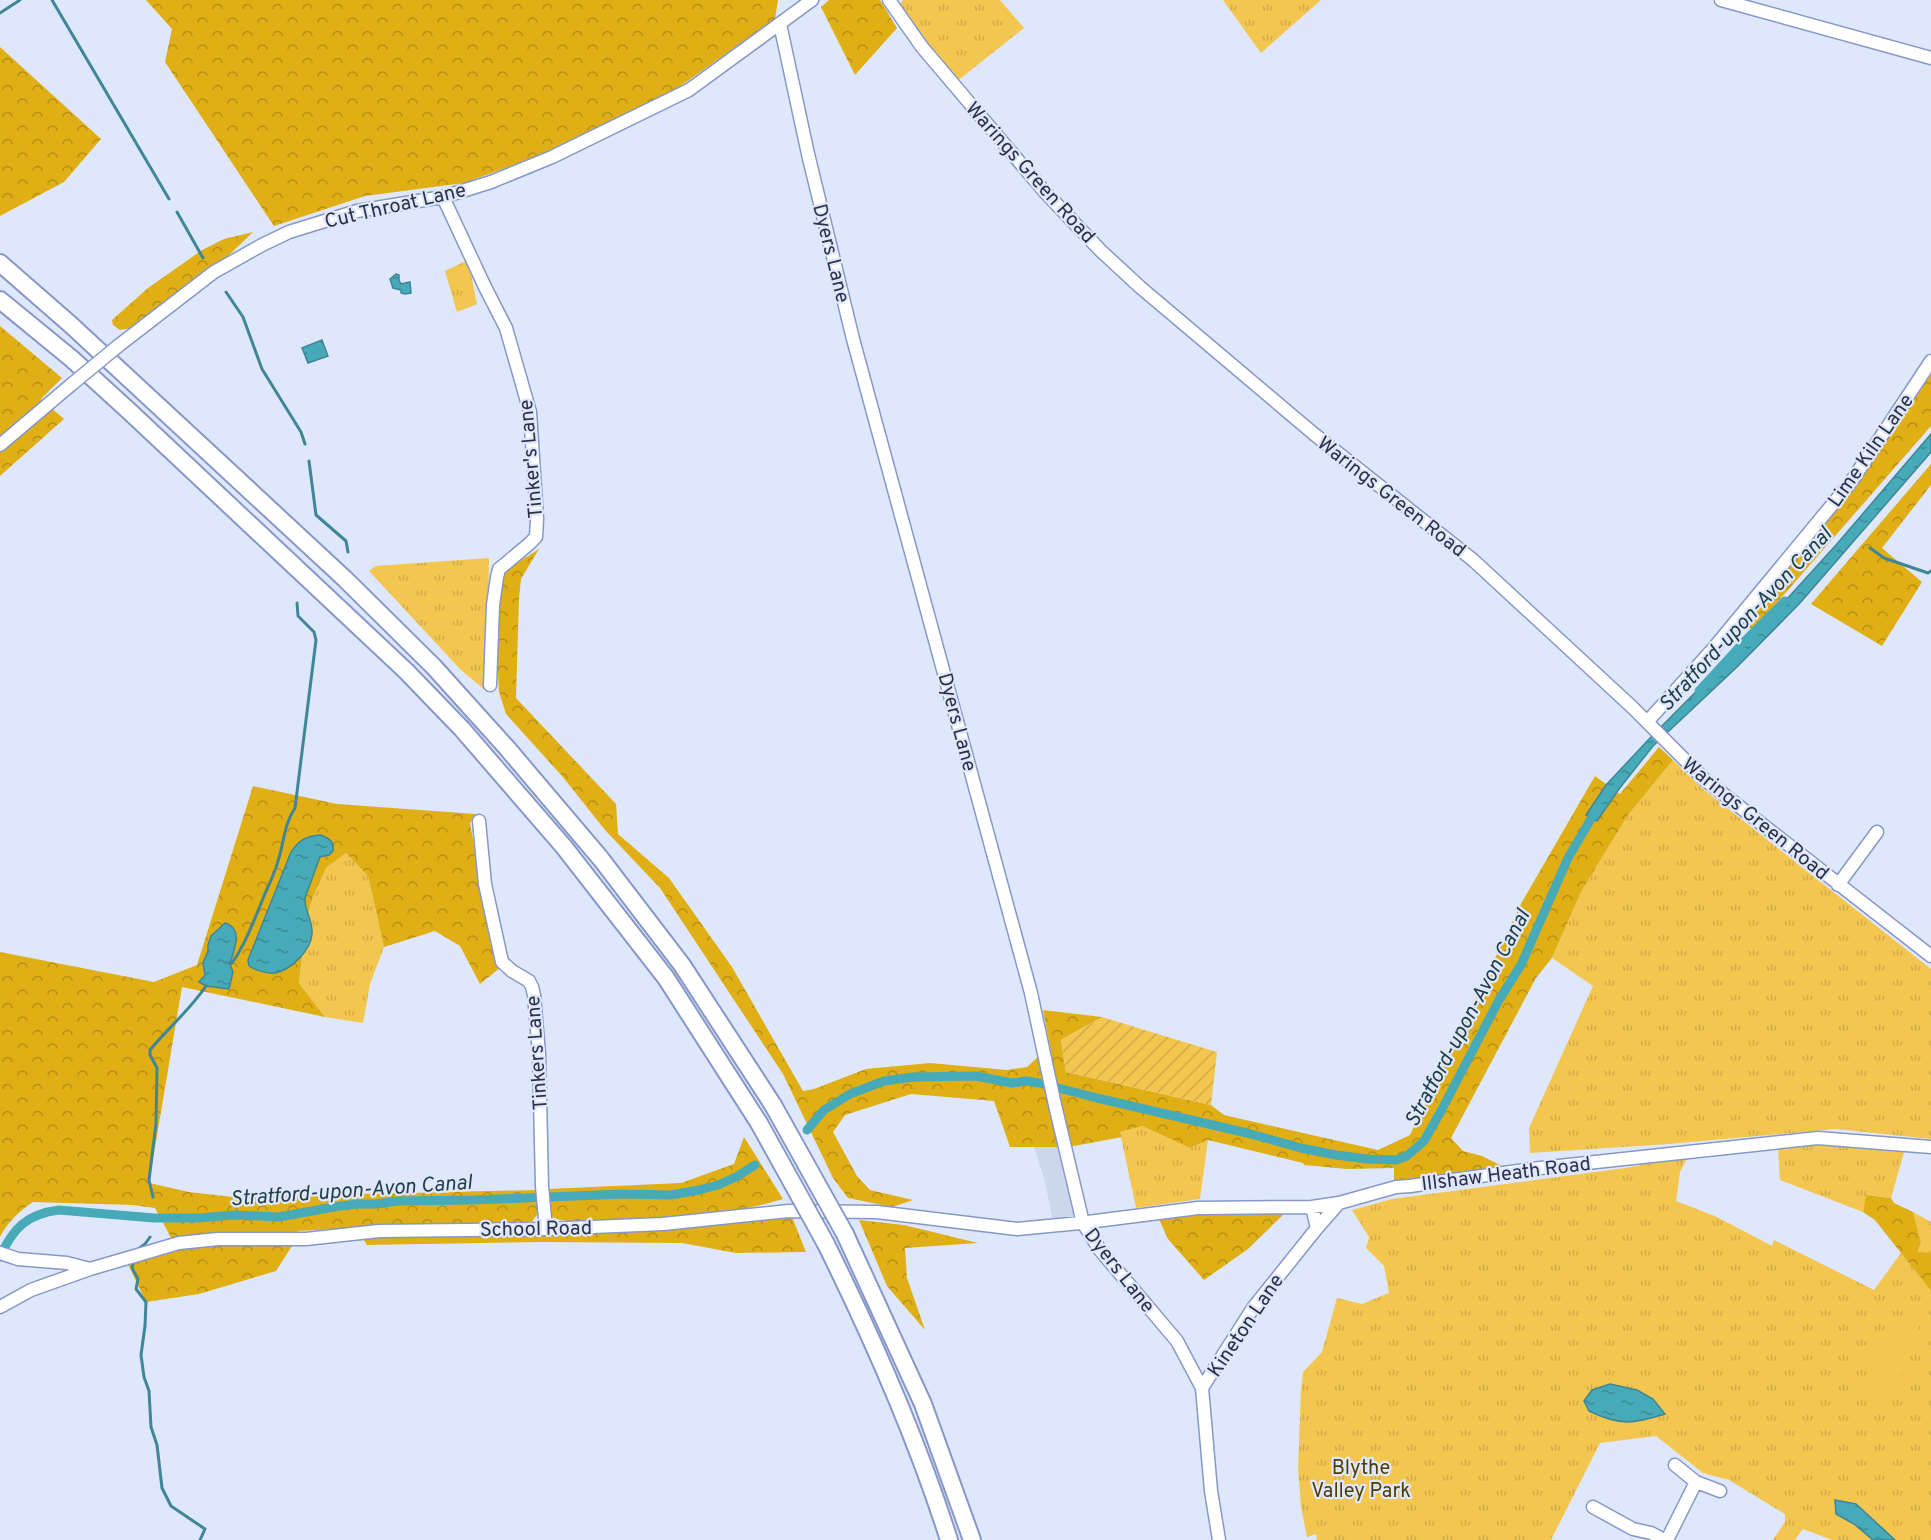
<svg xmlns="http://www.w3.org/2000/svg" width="1931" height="1540" font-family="Overpass,sans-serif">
<defs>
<pattern id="grass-tufts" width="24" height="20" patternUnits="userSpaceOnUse" patternTransform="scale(1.5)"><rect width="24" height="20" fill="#f3c650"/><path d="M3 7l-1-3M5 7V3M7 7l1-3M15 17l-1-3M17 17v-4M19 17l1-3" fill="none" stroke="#d0ab47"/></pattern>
<pattern id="forest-crowns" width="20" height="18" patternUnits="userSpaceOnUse" patternTransform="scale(1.5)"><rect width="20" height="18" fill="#e0af15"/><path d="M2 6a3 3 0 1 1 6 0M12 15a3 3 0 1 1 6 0" fill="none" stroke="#b68f15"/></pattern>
<pattern id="garden-furrows" width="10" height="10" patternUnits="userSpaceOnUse" patternTransform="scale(1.5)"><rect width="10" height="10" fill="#f3c650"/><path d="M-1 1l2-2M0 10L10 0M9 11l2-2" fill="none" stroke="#d0ab47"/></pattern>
<pattern id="water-ripples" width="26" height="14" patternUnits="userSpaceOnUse" patternTransform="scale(1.5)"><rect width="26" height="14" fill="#47aab8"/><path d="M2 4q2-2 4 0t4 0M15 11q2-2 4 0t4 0" fill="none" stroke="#3b8b97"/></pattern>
</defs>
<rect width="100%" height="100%" fill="#dfe7fc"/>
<path fill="#ccd6ed" d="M1034 1147H1061L1079 1218 1053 1222 1045 1181Z"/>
<path fill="url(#grass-tufts)" d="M903 0H1000L1024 28 956 82 898 7Z
M1223 0H1321L1261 53Z
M468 260 477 304 457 312 445 271Z
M489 558 487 692 460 669 369 571 376 566Z
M1673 760 1703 789 1931 969V1139L1836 1129 1669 1144 1530 1153 1529 1128 1593 986 1552 958 1581 892 1628 815Z
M346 853 368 876 384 947 370 984 363 1023 325 1017 299 983 306 923 312 899 326 868Z
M1142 1126 1190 1148 1208 1140 1200 1199 1136 1208 1120 1132Z
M1800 1144 1894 1148 1904 1152 1891 1198 1867 1195 1863 1212 1780 1180 1778 1149Z
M1688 1156 1680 1172 1676 1201 1717 1217 1772 1246 1774 1240 1874 1290 1901 1253 1931 1291V1540H1832L1803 1529 1795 1540H1773L1785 1522V1514L1729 1480 1703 1473 1656 1436 1600 1443 1551 1540H1317L1316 1534 1307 1537 1301 1507 1298 1468 1301 1390 1303 1372 1322 1352 1337 1298 1362 1304 1389 1293 1384 1266 1366 1248 1369 1237 1352 1210 1392 1199 1625 1168Z
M1913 1212 1931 1222V1253H1918L1921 1242Z"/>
<path fill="url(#forest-crowns)" d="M146 0H778L775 19 675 90 533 158 464 183 365 196 274 226 165 62 172 29Z
M829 0H880L897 28 855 75 821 7Z
M0 47 101 139 64 182 0 216Z
M253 232 228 256 130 328 120 330 113 325 112 320 148 288 202 250 224 239Z
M0 326 62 378 41 399 64 419 0 476Z
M1931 374V426L1755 628 1740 629 1745 616 1854 489Z
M1931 464V485L1882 548 1922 582 1882 646 1811 604Z
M539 549 521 579 519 599 516 698 616 804 618 834 669 878 732 967 803 1091 814 1089 866 1069 930 1063 1007 1070 1027 1067 1039 1056 1061 1147H1010L994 1101 911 1094 845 1115 833 1132 857 1176 870 1190 913 1200 892 1207 848 1198 833 1178 783 1074 660 888 605 830 562 776 506 714 499 692 494 604 503 572Z
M1659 747 1673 760 1628 815 1581 892 1552 958 1536 978 1451 1138 1463 1151 1482 1156 1508 1169 1394 1182V1168L1347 1169 1304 1165 1303 1163 1208 1140 1190 1148 1142 1126 1120 1132 1122 1137 1069 1147 1043 1010 1102 1017 1061 1040 1066 1072 1211 1105 1224 1115 1378 1150 1410 1135 1522 902 1595 776 1620 794Z
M253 786 337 804 476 814 470 823 494 954 500 968 480 984 460 946 435 931 384 947 368 876 346 853 326 868 312 899 306 923 299 983 325 1017 182 987 149 1183 189 1192 233 1197 537 1190 539 1212 531 1223 525 1226H387L298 1231 296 1240 276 1271 199 1294 146 1302 127 1262 176 1247 155 1208 133 1205 33 1202C18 1212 8 1222 0 1237V952L154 982 197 965Z
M744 1137 783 1199C724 1217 670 1219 609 1220 592 1221 566 1225 550 1216L548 1189 681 1183 734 1164Z
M1866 1195 1891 1198 1894 1203 1913 1212 1921 1242 1918 1252 1931 1253V1291L1875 1220 1863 1212Z
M1198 1213H1285L1248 1249 1204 1280 1168 1239 1158 1217Z
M792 1217 806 1252 736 1253 682 1243 543 1242 367 1245 361 1236 731 1222Z
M859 1220 904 1225 978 1243 905 1248 907 1278 925 1330 887 1286Z"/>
<path fill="url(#garden-furrows)" d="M1102 1017 1217 1052 1211 1105 1066 1072 1061 1040Z"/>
<path fill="#f3c650" d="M1913 1320 1920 1331C1910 1354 1896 1394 1877 1410L1866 1404V1380L1878 1341 1895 1327Z"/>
<path fill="url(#water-ripples)" stroke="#3f8696" stroke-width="1.5" d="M396 274 399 275V280L401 284 410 282 411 293 405 294 401 293V290L393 288 390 279Z
M322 340 328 356 308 363 302 348Z
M1931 434V452L1800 603 1737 667 1653 746 1619 789 1597 821 1586 815 1606 785 1650 738 1777 610 1836 545Z
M321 835C330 839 334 841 333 851L329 855 320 857 305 898C304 911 313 919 312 934 311 950 291 970 275 973 267 974 255 970 249 966L248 960 291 852C299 840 306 836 321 835Z
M225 923C244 928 234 950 230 964L233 972 229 989 206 986 199 982 205 975 203 963 208 951V945L211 936Z
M1610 1384 1637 1390 1653 1399 1665 1414C1633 1424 1620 1426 1589 1411L1584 1401 1592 1390Z
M1835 1500 1856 1504 1895 1540H1873L1854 1524 1836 1514Z"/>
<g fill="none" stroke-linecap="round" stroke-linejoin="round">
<path stroke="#3f8696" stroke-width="3" d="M52 0 169 199
M0 13 20 0
M177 212 203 258
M226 292 243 317 262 369 301 432 305 444
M309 461 316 515 346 541 348 552
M1870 548 1884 558 1928 573 1931 571
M230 964 232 963C246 943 255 918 264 896 269 884 275 873 278 861 284 843 284 824 295 808L316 640 314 632 298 616 297 603
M153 1197 149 1180 156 1124 157 1068 150 1055V1050C168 1028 190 1010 206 986
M137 1250 145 1244 150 1237
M133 1264 132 1268 138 1279 136 1289 146 1302 145 1326 141 1355 144 1377 149 1391 151 1427 157 1445 162 1488 171 1506 205 1529 200 1540"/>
<path stroke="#47aab8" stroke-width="9" d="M1699 691 1744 642 1785 601
M807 1130 824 1110 850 1094 884 1081 913 1077 976 1076 1012 1083 1026 1081 1039 1083 1097 1098 1247 1133 1301 1148 1336 1155 1367 1159 1396 1160 1407 1156 1424 1141 1441 1111 1499 1000 1521 965 1568 858 1598 807
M0 1257C13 1228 27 1214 59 1210L154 1218H199L235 1215 279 1217 334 1207 356 1204H376L398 1201 475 1200 623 1194 671 1195 699 1190 718 1185 736 1177 755 1165"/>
<g stroke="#8698c7" stroke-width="15">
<path id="minor" d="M889 0 922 47 1044 191 1100 250 1140 287 1314 434 1473 560 1632 707 1704 779 1931 956
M1721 0 1931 58
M780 24 808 154 853 339 1031 993 1055 1105 1083 1223 1100 1250 1177 1341 1202 1388
M443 197 485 287 506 328 530 412 537 519 536 537 529 544 504 565 499 569 497 577 493 605 490 685
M118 346 214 272 262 245 289 232 357 211 443 197 491 182 552 157 689 90 812 0
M0 445 72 384
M1647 722 1712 650 1851 482 1931 361
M479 821 485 884 502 962 512 971 529 981 532 987 534 995 539 1054 542 1186 546 1229
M1838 885 1877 832
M1317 1228 1339 1203
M0 1253 18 1259 67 1263 90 1269
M0 1307 31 1290 90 1269 179 1243 218 1239H306L379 1231 546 1229 663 1224 789 1211 877 1212 1017 1229 1080 1223 1198 1208 1312 1207 1339 1203 1396 1187 1410 1186 1531 1169 1818 1138 1931 1147
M1675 1465 1696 1482 1720 1491
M1593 1507 1633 1529 1651 1533 1664 1540
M1219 1540 1211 1491 1202 1388 1253 1308 1317 1228 1312 1207
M1667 1540 1696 1482"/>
</g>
<g stroke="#8698c7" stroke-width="20">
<path id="highway" d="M0 263 71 325 345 579 434 667 507 748 601 859 682 965 773 1105
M0 300 72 359 129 411 406 671 462 729 564 847 666 978 759 1123
M845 1234 923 1404 972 1540
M826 1244C873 1339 917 1439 949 1540"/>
</g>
<use href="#minor" stroke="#fff" stroke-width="12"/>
<use href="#highway" stroke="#fff" stroke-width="16"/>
<g stroke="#8698c7" stroke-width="15" stroke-linecap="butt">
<path id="minor-bridge" d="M72 384 118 346"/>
</g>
<g stroke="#8698c7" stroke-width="20" stroke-linecap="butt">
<path id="highway-bridge" d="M773 1105 845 1234
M759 1123 826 1244"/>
</g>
<use href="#minor-bridge" stroke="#fff" stroke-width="12"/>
<use href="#highway-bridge" stroke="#fff" stroke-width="16"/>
</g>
<g text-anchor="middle" stroke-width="4.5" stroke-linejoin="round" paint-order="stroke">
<g font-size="20" fill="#2b3246" stroke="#dfe7fc">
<text transform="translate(1031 172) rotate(48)" y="7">Warings Green Road</text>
<text transform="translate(395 205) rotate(-13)" y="7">Cut Throat Lane</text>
<text transform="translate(832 253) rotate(76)" y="7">Dyers Lane</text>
<text transform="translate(1870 450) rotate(-55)" y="7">Lime Kiln Lane</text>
<text transform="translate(530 459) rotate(-95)" y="7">Tinker's Lane</text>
<text transform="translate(1392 496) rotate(38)" y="7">Warings Green Road</text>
<text transform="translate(958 722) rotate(75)" y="7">Dyers Lane</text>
<text transform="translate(1756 818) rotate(39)" y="7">Warings Green Road</text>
<text transform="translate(536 1053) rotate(-94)" y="7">Tinkers Lane</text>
<text transform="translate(1506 1173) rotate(-7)" y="7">Illshaw Heath Road</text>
<text transform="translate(536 1228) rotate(-1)" y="7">School Road</text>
<text transform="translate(1120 1270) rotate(52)" y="7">Dyers Lane</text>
<text transform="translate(1245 1325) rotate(-56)" y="7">Kineton Lane</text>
</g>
<g font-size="20" fill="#4e3b00" stroke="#dfe7fc">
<text x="1361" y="1474">Blythe<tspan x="1361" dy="23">Valley Park</tspan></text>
</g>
<g font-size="21" font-style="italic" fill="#203f43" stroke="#dfe7fc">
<text transform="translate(1745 619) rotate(-47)" y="7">Stratford-upon-Avon Canal</text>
<text transform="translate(1467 1018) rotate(-62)" y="7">Stratford-upon-Avon Canal</text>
<text transform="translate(351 1190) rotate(-4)" y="7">Stratford-upon-Avon Canal</text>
</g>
</g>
</svg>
